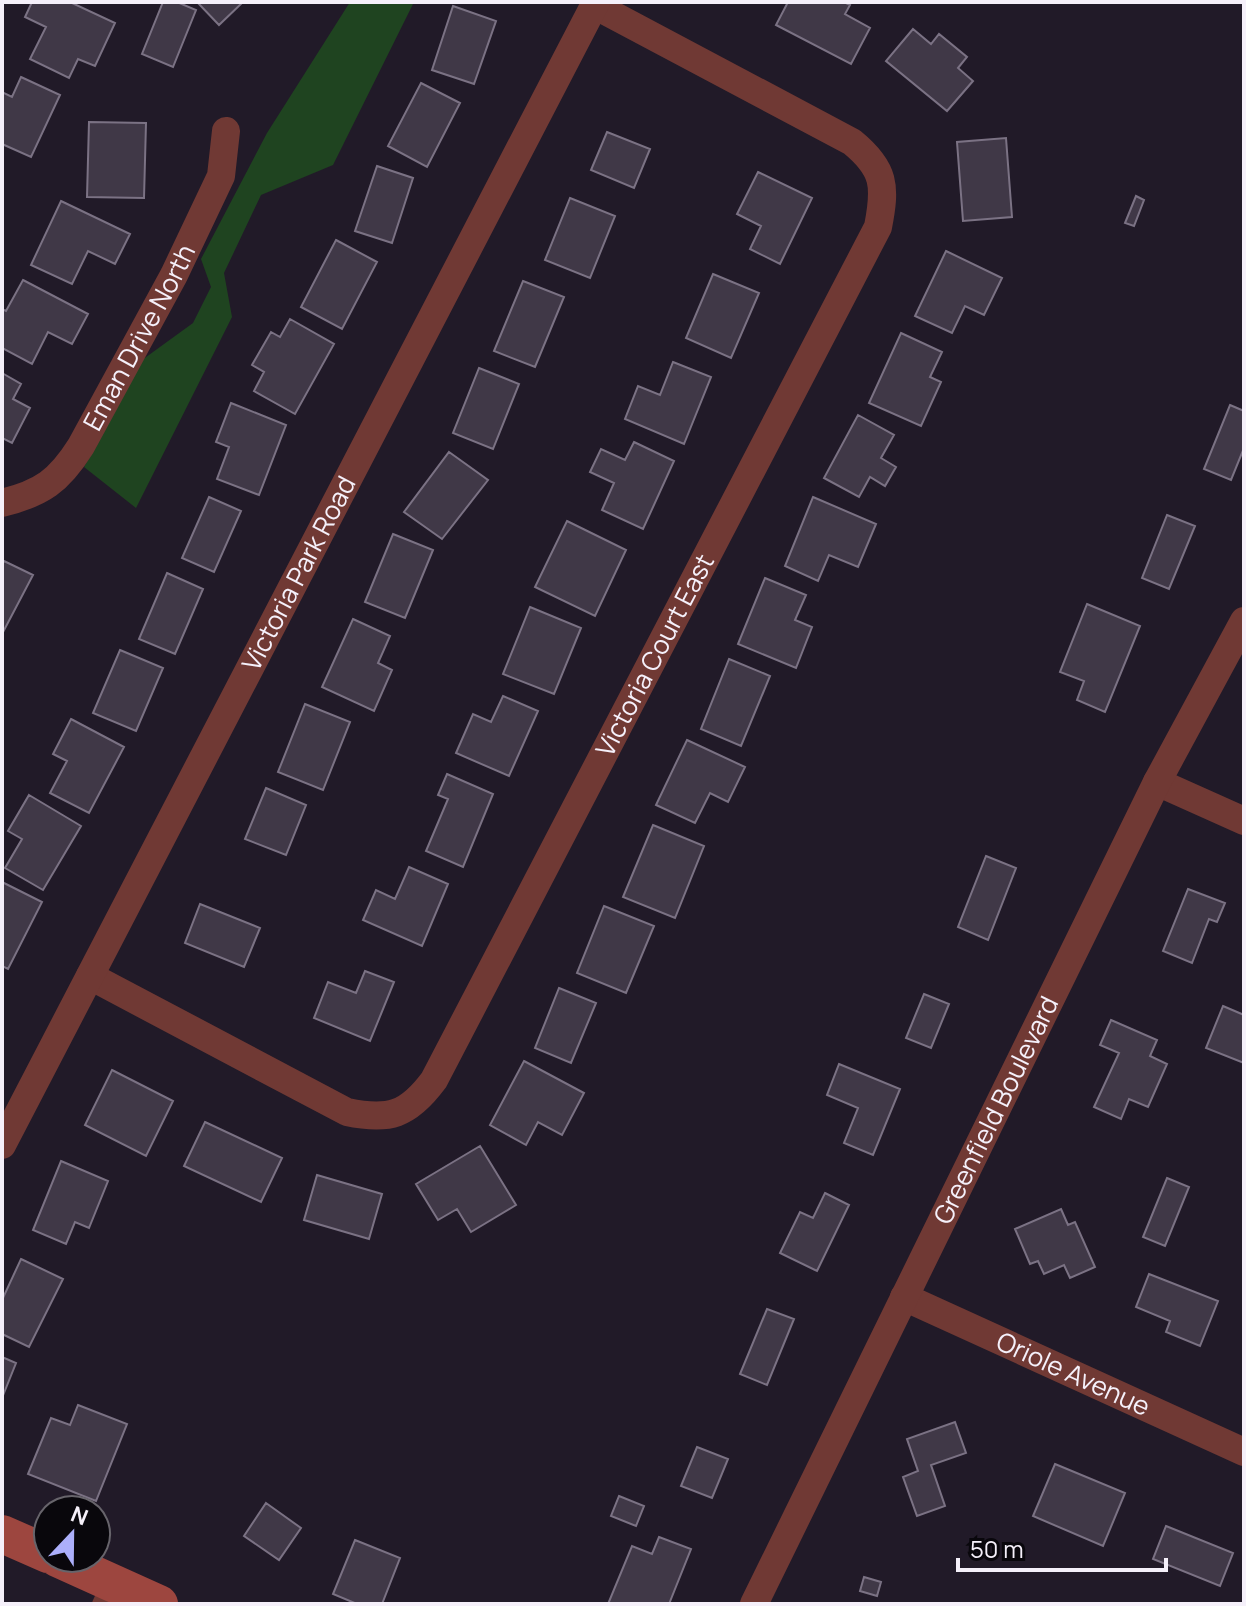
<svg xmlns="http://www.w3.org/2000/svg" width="1246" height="1606" font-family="Manrope,sans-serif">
<rect width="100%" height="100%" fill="#211a28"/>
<path fill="#1f4420" d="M350 2H414L333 165 261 195 224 273 232 317 136 508 84 467 142 360 193 323 211 287 201 259 267 133Z"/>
<path fill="#403847" stroke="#7b7284" stroke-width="2" d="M32 2H70L115 23 95 66 78 59 69 78 30 59 46 27 25 17Z
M163 2H177L196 10 173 67 142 54Z
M197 2H243L219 25Z
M788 2H844L850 5 845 14 870 28 851 64 776 25Z
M453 6 496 21 474 84 432 70Z
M913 29 931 44 939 34 967 57 958 68 973 81 947 111 886 61Z
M21 77 60 95 31 157 2 144V92L12 97Z
M421 83 460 103 427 167 388 146Z
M89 122 146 123 144 198 87 197Z
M607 132 650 149 634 188 591 170Z
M1006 138 1012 217 963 221 957 142Z
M377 166 413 178 392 243 355 231Z
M758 172 812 198 780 264 750 249 761 226 737 214Z
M1136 196 1144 200 1134 226 1125 223Z
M570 198 615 216 590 278 545 260Z
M61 201 130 234 115 264 88 251 72 284 31 265Z
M336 240 377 262 342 329 301 307Z
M946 251 1002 278 984 315 965 306 952 333 915 316Z
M713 274 759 293 731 358 686 338Z
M23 280 88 314 72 344 48 332 32 364 2 348V309L6 311Z
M523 281 564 297 535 367 494 351Z
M290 319 334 344 295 414 254 391 264 372 252 365 271 332 280 337Z
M901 333 942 352 930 377 941 382 921 426 869 403Z
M673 362 711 377 684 444 625 419 638 386 660 395Z
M479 368 519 384 493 449 453 433Z
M2 373 21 384 13 399 30 408 12 443 2 438Z
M231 403 286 425 259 495 217 479 229 447 216 442Z
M1230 405 1244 411V448L1231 480 1204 469Z
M858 415 894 435 881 458 896 467 885 486 870 477 859 497 824 478Z
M634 442 674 461 643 529 602 510 614 483 590 472 601 449 625 460Z
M449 452 488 480 442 539 404 512Z
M209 497 241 511 214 572 182 558Z
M813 497 876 524 858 567 829 555 818 581 785 566Z
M1167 515 1195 526 1169 589 1142 578Z
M567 521 626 550 595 616 535 587Z
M393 534 433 550 405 618 365 602Z
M4 561 33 575 2 634V565Z
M167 573 203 589 175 654 139 639Z
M765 578 806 595 795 620 812 627 796 668 738 644Z
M1087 604 1140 626 1105 712 1077 700 1084 681 1060 672Z
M530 607 581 628 554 694 503 674Z
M353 619 390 636 378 663 392 670 374 711 322 687Z
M120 650 163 668 136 731 93 713Z
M729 659 770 676 741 746 701 729Z
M503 696 538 711 509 776 456 753 473 714 491 722Z
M305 704 350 722 323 790 278 772Z
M71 719 124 747 89 813 50 793 67 761 53 754Z
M687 740 745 767 728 802 710 793 695 823 656 805Z
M447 774 493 794 463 867 426 851 448 799 438 795Z
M266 788 306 805 286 855 245 839Z
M29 795 81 826 43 890 5 868 22 839 8 831Z
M653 825 704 846 675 918 623 897Z
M986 856 1016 868 988 940 958 927Z
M409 867 448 884 422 946 363 920 376 890 395 899Z
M2 882 42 902 8 969 2 966Z
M1188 889 1225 903 1217 922 1209 919 1192 963 1163 951Z
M200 904 260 928 244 967 185 943Z
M604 906 654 926 626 993 577 973Z
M365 971 394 982 370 1041 314 1018 328 982 356 993Z
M559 988 596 1003 571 1063 535 1048Z
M924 994 949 1004 931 1048 906 1038Z
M1223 1006 1244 1015V1063L1206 1048Z
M1111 1020 1157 1040 1150 1056 1167 1064 1148 1107 1129 1099 1121 1119 1094 1107 1119 1053 1100 1045Z
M524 1061 584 1093 562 1135 538 1122 526 1145 490 1125Z
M839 1064 900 1089 873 1155 844 1143 858 1108 827 1095Z
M112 1070 173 1101 146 1156 85 1125Z
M205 1122 282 1158 261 1202 184 1166Z
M480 1146 516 1205 471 1232 457 1209 438 1220 416 1184Z
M61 1161 108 1181 89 1228 75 1222 66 1244 33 1230Z
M317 1175 382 1194 369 1239 304 1220Z
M1167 1178 1189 1187 1165 1246 1143 1237Z
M825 1193 849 1205 817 1271 780 1253 800 1212 813 1218Z
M1061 1209 1068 1225 1075 1222 1095 1267 1070 1278 1064 1265 1044 1274 1038 1261 1030 1264 1015 1229Z
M21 1259 63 1279 29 1347 2 1334V1300Z
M1149 1274 1218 1301 1200 1346 1166 1332 1170 1321 1136 1307Z
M767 1309 794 1319 767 1385 740 1374Z
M2 1357 16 1363 2 1398Z
M78 1405 127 1424 96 1501 28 1474 51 1418 70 1425Z
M955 1422 966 1453 931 1465 945 1506 917 1516 903 1477 918 1471 907 1439Z
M697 1447 728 1459 712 1498 681 1486Z
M1055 1464 1125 1493 1103 1546 1033 1516Z
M619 1496 644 1506 636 1526 611 1516Z
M266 1503 301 1528 279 1560 244 1536Z
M1166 1526 1233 1553 1220 1586 1153 1559Z
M659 1537 691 1549 669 1604H608L632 1546 652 1554Z
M355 1540 400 1558 382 1604H357L333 1594Z
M864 1577 881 1582 877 1596 860 1591Z"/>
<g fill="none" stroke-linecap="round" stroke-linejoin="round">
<path stroke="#703934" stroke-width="14" d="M99 1604 109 1582"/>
<g stroke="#703934" stroke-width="28">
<path id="s1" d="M2 503C42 493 59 481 81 446L174 275 221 176 226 131"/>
<path d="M1157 782 1244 821"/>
<path id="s2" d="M90 976 347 1112C389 1121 408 1115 434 1080L878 227C886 186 885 169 852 142L594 5"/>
<path id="s3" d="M2 1145 596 2"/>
<path id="s4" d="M904 1297 1244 1452"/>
<path id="s5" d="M754 1604 1157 782 1244 621"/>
</g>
<path stroke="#9d463f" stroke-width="38" d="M2 1534 48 1554
M57 1558 159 1604"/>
</g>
<g text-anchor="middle" stroke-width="8" stroke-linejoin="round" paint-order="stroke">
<g font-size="26" fill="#f5f0fa" stroke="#09070c">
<text dy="9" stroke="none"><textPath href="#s1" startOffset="224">Eman Drive North</textPath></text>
<text dy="9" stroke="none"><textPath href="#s3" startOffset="644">Victoria Park Road</textPath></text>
<text dy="9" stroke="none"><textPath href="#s2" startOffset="870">Victoria Court East</textPath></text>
<text dy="9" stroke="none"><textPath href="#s5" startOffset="550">Greenfield Boulevard</textPath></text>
<text dy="9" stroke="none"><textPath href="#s4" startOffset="186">Oriole Avenue</textPath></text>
</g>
</g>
<rect width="1246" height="1606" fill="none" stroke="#f5f0fa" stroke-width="8"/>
<g transform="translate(72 1534) rotate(22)"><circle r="38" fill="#09070c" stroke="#67646b" stroke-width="2"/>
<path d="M0-6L14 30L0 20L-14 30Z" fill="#acaffb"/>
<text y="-12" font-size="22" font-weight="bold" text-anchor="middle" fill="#f5f0fa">N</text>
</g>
<path d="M958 1558v12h208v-12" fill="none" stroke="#f5f0fa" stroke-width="4"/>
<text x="970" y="1558" font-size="24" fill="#f5f0fa" stroke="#09070c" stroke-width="6" paint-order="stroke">50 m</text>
</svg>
